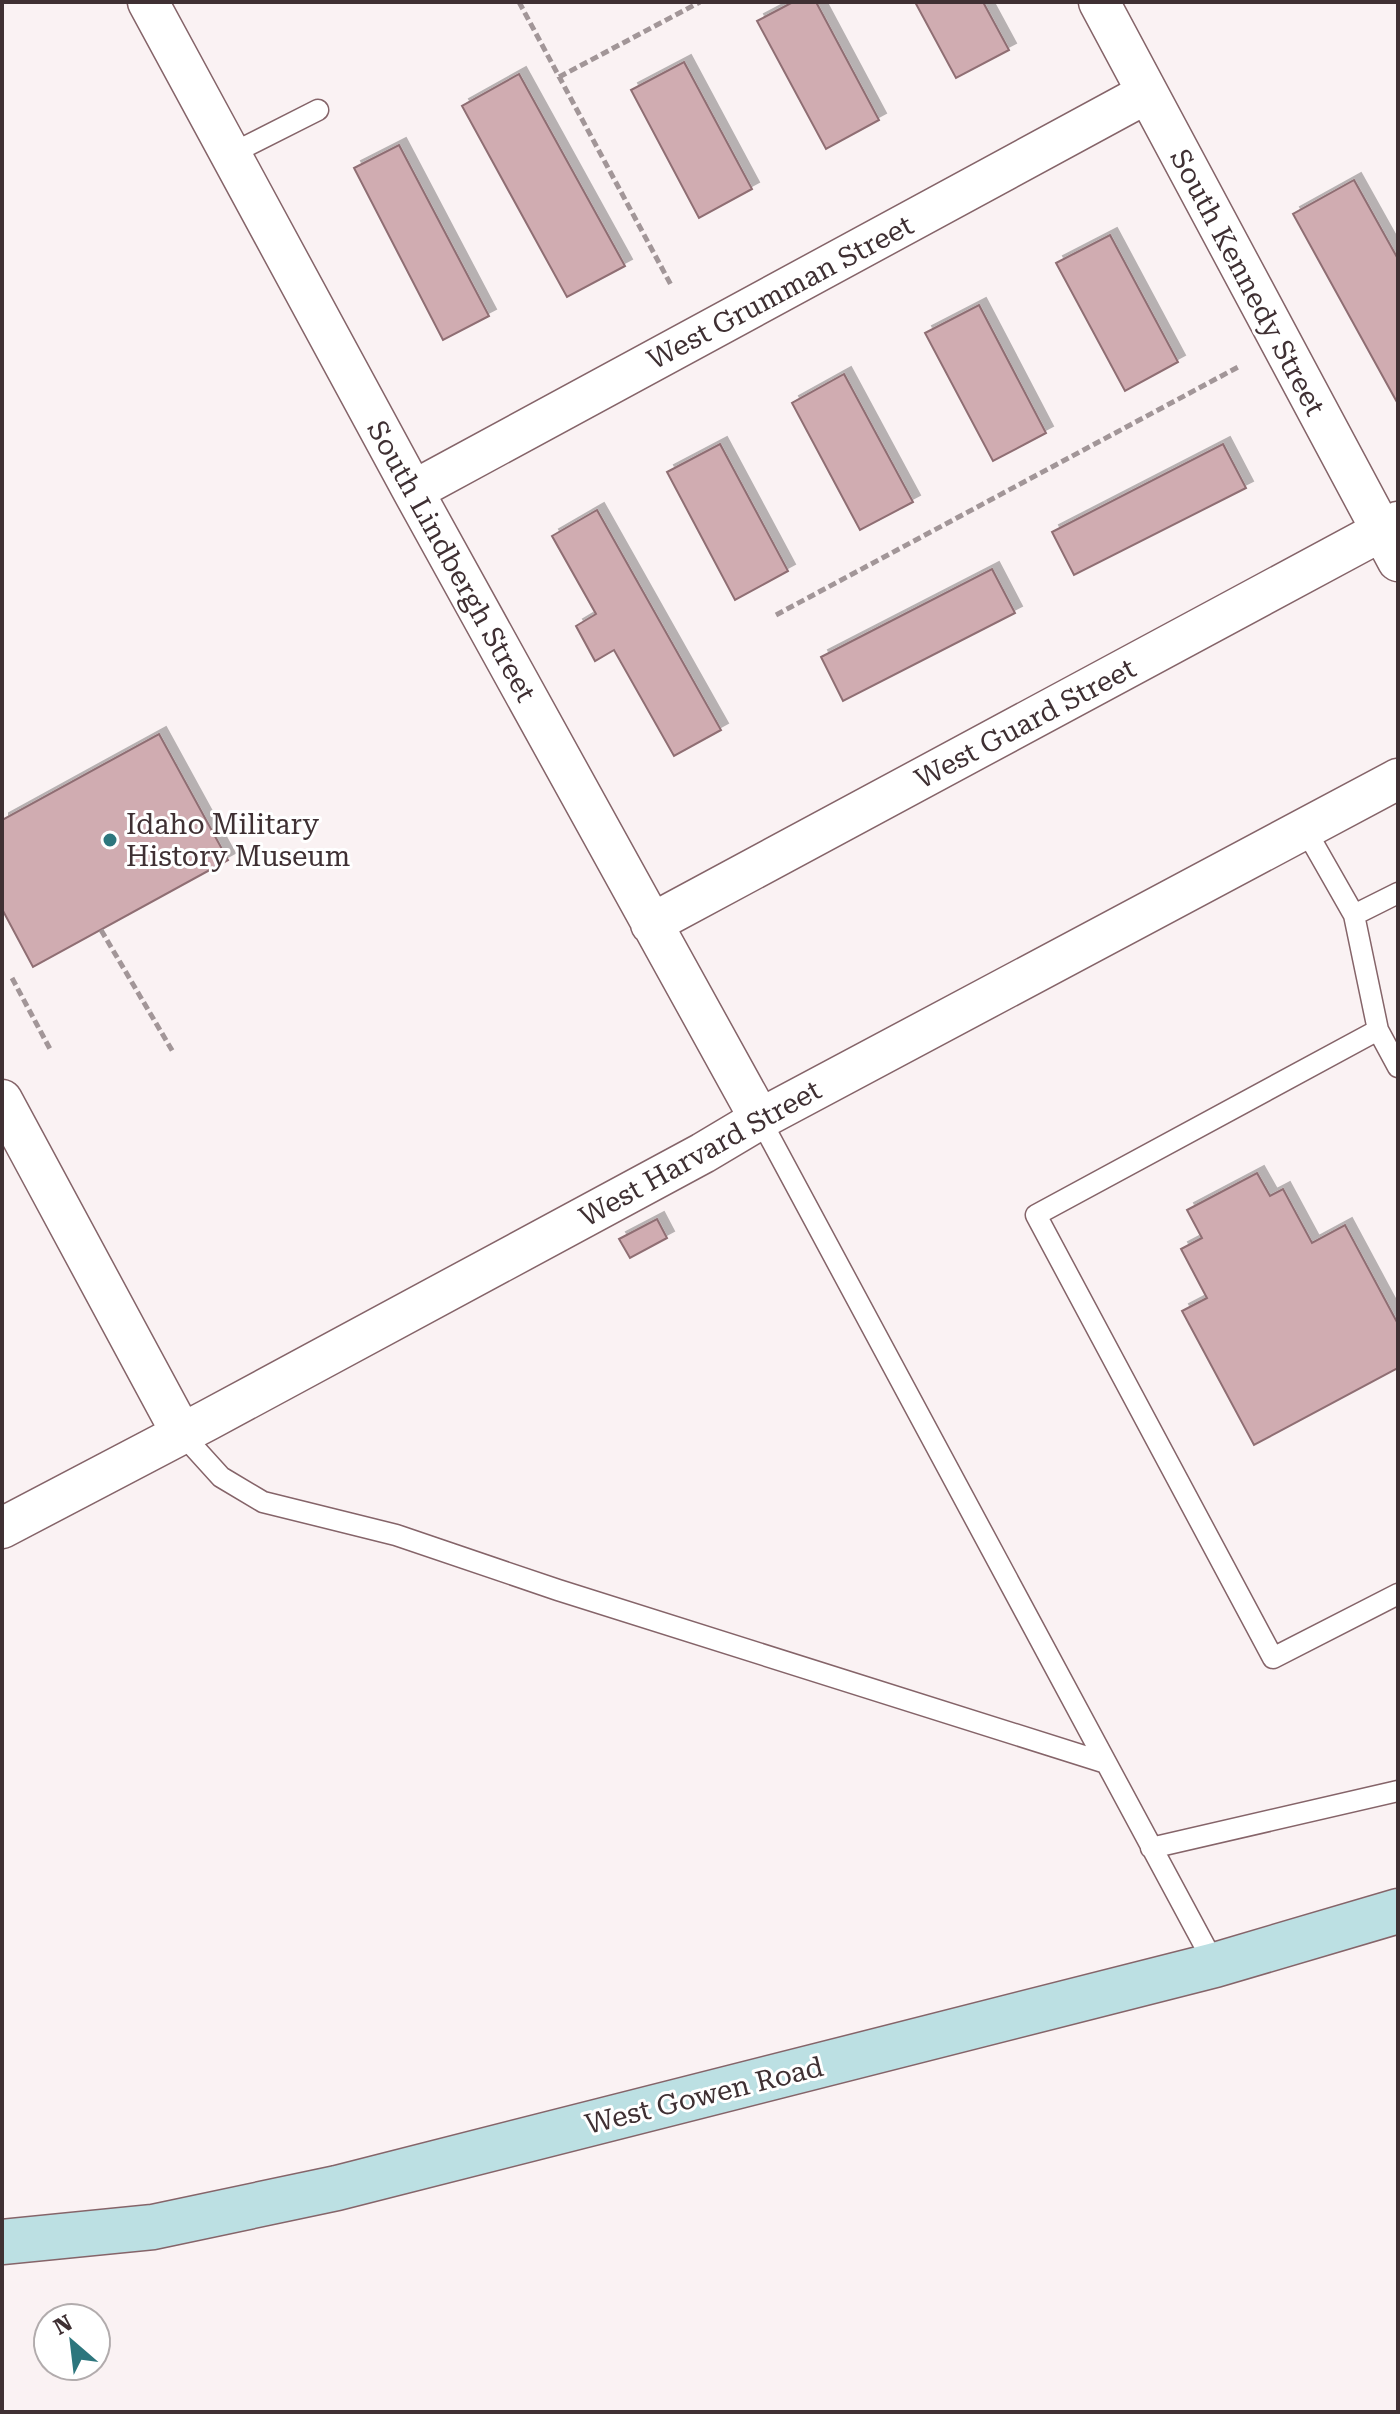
<svg xmlns="http://www.w3.org/2000/svg" width="1400" height="2414" font-family="'Roboto Serif',serif">
<defs>
<filter id="shadow"><feDropShadow dx="7" dy="-7" stdDeviation="0" flood-color="#0004"/></filter>
</defs>
<rect width="100%" height="100%" fill="#faf2f3"/>
<path fill="#d0acb1" stroke="#8f6e73" stroke-width="2" filter="url(#shadow)" d="M793 2H816L879 120 826 149 757 21Z
M915 2H983L1009 50 956 78Z
M684 62 752 189 699 218 631 90Z
M519 74 625 266 567 297 462 106Z
M399 145 489 316 443 340 354 168Z
M1354 180 1398 259V404L1293 214Z
M1110 235 1178 362 1125 391 1056 263Z
M979 305 1046 433 993 461 925 333Z
M844 374 913 502 860 530 792 403Z
M720 444 788 571 735 600 667 472Z
M1223 444 1246 488 1074 575 1052 532Z
M597 510 721 730 674 756 614 650 595 661 576 626 596 614 552 536Z
M992 569 1015 613 843 701 821 657Z
M159 734 228 860 33 967 2 909V820Z
M1257 1173 1270 1196 1283 1189 1312 1243 1345 1225 1398 1324V1368L1254 1445 1182 1311 1207 1298 1181 1249 1202 1238 1187 1210Z
M657 1219 667 1238 630 1258 619 1239Z"/>
<g fill="none" stroke-linecap="round" stroke-linejoin="round">
<g stroke="#856469" stroke-width="23">
<path id="lane" d="M231 154 318 110
M1305 829 1354 915 1398 893
M1354 915 1378 1030
M1398 1067 1378 1030 1036 1215 1273 1658 1398 1594
M760 1119 1215 1965
M182 1434 221 1477 263 1502 396 1535 558 1590 1106 1763
M1151 1848 1398 1791"/>
</g>
<g stroke="#856469" stroke-width="43">
<path id="street" d="M148 2 413 491 760 1119
M1099 2 1398 561
M413 491 1147 93
M651 924 1398 522
M2 1100 182 1434
M2 1528 208 1420 703 1153 760 1119 1398 779"/>
</g>
<g stroke="#856469" stroke-width="47">
<path id="secondary" d="M2 2242 153 2227 337 2188 1215 1965 1398 1911"/>
</g>
<path stroke="#a29698" stroke-width="5" stroke-dasharray="8 4" stroke-linecap="butt" d="M519 2 671 285
M559 77 700 2
M776 615 1240 366
M101 930 173 1052
M12 978 50 1049"/>
<use href="#lane" stroke="#fff" stroke-width="20"/>
<use href="#street" stroke="#fff" stroke-width="40"/>
<use href="#secondary" stroke="#bce0e3" stroke-width="44"/>
</g>
<circle fill="#2d767d" stroke="#fff" stroke-width="3" cx="110" cy="840" r="8"/>
<g text-anchor="middle" stroke-width="6" stroke-linejoin="round" paint-order="stroke">
<g font-size="28" fill="#3f3033" stroke="#fff">
<text transform="translate(1248 282) rotate(62)" y="10">South Kennedy Street</text>
<text transform="translate(780 292) rotate(-28)" y="10">West Grumman Street</text>
<text transform="translate(452 561) rotate(61)" y="10">South Lindbergh Street</text>
<text transform="translate(1025 723) rotate(-28)" y="10">West Guard Street</text>
<text transform="translate(700 1153) rotate(-29)" y="10">West Harvard Street</text>
<text transform="translate(704 2095) rotate(-14)" y="10">West Gowen Road</text>
</g>
<g font-size="28" fill="#3f3033" stroke="#fff" text-anchor="start">
<text x="126" y="834">Idaho Military<tspan x="126" dy="32">History Museum</tspan></text>
</g>
</g>
<rect width="1400" height="2414" fill="none" stroke="#3f3033" stroke-width="8"/>
<g transform="translate(72 2342) rotate(332)"><circle r="38" fill="#ffffff" stroke="#b2acad" stroke-width="2"/>
<path d="M0-6L14 30L0 20L-14 30Z" fill="#2d767d"/>
<text y="-12" font-size="22" font-weight="bold" text-anchor="middle" fill="#3f3033">N</text>
</g>
</svg>
